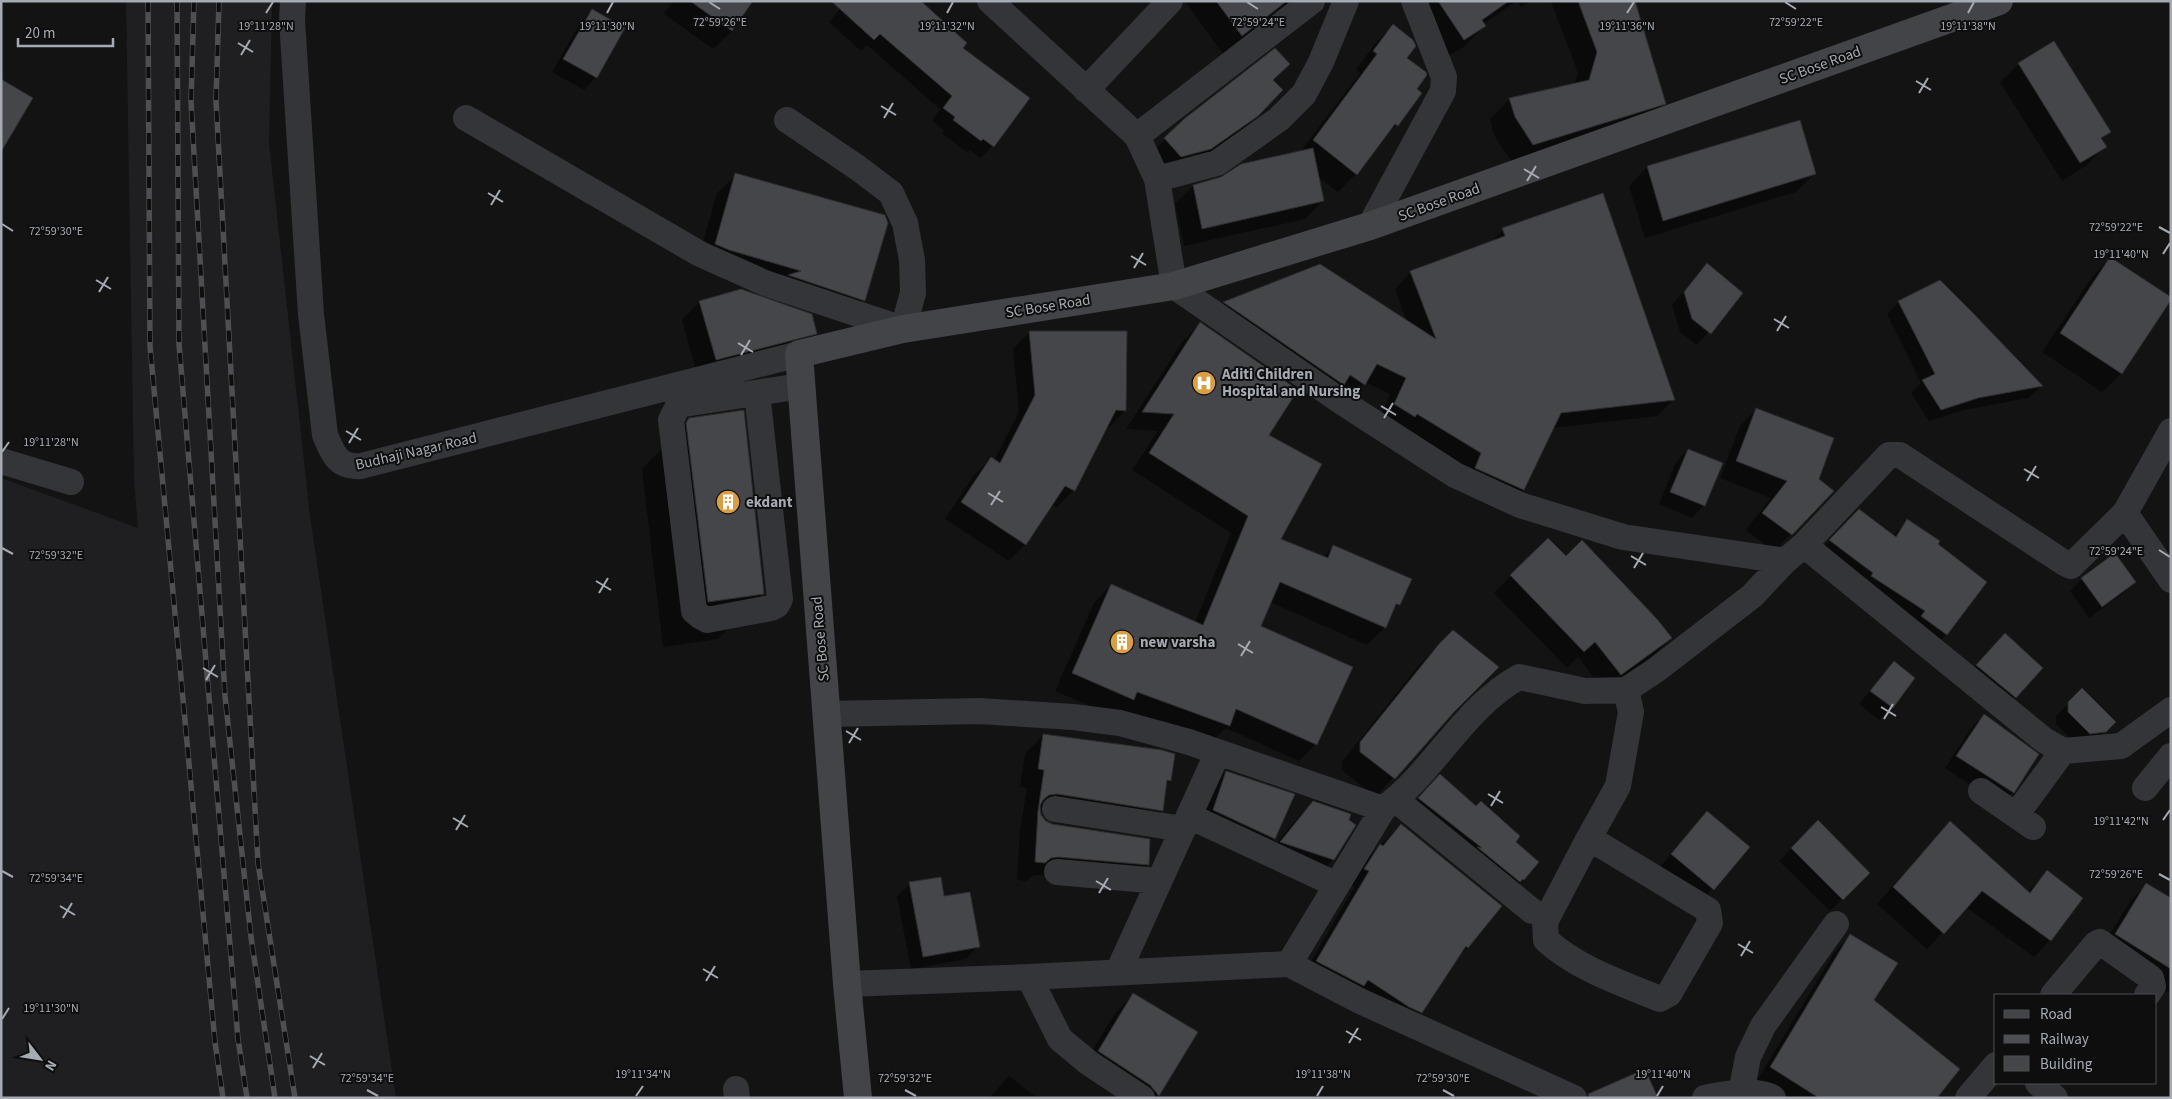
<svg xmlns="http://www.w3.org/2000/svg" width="2172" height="1099" font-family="'Source Sans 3',sans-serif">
<rect width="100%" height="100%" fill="#131314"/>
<path fill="#1f1f21" d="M126 1H272L269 143 310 516 396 1098H1V478L138 528 134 479Z"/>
<path fill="#0007" d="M673 1H752L732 31 713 49 664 14Z
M847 1 961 48 1028 99 993 146 980 158 970 150 968 153 942 133 944 130 932 121 940 109 867 45 861 51 829 22Z
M1185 1H1308L1223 54Z
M1406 1H1517L1483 24 1484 26 1465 46 1444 59Z
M1517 1H1530L1521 7Z
M1551 1H1634L1665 103 1645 123 1513 164 1494 135 1490 119 1510 99 1574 85 1578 73Z
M592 10 596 77 584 90 552 72 580 23Z
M1393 26 1415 89 1397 125 1381 140 1356 174 1338 192 1317 176 1323 201 1305 219 1184 246 1175 204 1193 186 1300 152 1360 73 1356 70 1375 44Z
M2019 64 2109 132 2101 140 2105 146 2087 165 2062 181 2000 82Z
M1272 80 1281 90 1238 134 1191 167 1162 175 1146 158 1185 120Z
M1799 121 1814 174 1796 192 1645 238 1629 186 1647 167Z
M736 175 864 300 846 318 697 263 717 193Z
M1503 230 1673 400 1657 416 1553 428 1523 490 1507 506 1379 421 1390 394 1365 382 1348 400 1208 319 1224 303 1320 265 1407 322 1395 289 1411 272 1490 243Z
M2110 258 2170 298 2121 374 2102 392 2042 352 2092 277Z
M1707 265 1742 293 1697 345 1680 332 1672 305Z
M700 302 815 333 797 352 698 377 682 320Z
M1899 302 2041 386 2029 398 1964 410 1929 421 1911 393 1921 383 1887 314Z
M1200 324 1267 436 1279 539 1323 557 1334 546 1398 604 1391 611 1385 627 1367 645 1270 602 1260 627 1316 744 1299 761 1226 728 1212 742 1116 717 1055 691 1094 603 1111 585 1195 623 1231 533 1132 470 1158 431 1126 429 1183 341Z
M1126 332 1125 411 1109 427H1106L1074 490 1057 507 1052 504 1026 544 1009 561 945 519 974 475 991 459 994 461 1019 412 1013 349 1029 333Z
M1756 410 1817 479 1833 491 1774 551 1746 530 1771 498 1720 478 1740 426Z
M690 420 763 594 718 639 663 647 642 469Z
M1688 450 1704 505 1692 518 1659 504 1676 462Z
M1907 521 1986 582 1946 635 1934 647 1818 553 1846 523 1893 536Z
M1566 558 1671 638 1654 655 1604 691 1578 657 1567 668 1494 593 1511 576Z
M2082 579 2134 582 2122 594 2089 618 2070 591Z
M1439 645 1452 713 1375 797 1342 770V762L1420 664Z
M1993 647 2015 697 2003 709 1965 678Z
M1894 662 1914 678 1892 707 1879 720 1859 704Z
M2082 690 2114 722 2092 744 2077 745 2056 724V716Z
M1984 715 2037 754 2013 792 2000 804 1945 768 1972 727Z
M1043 735 1170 780 1165 785 1162 810 1143 828 1040 812 1045 822 1148 864 1129 883 1039 875 1032 876 1026 881 1017 880 1020 830 1027 788 1020 787 1025 754Z
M1226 772 1293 795 1274 839 1255 857 1195 829 1208 790Z
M1428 788 1514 842 1524 879 1511 892 1407 811Z
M1313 802 1348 820 1333 860 1315 878 1263 860 1295 821Z
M1707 813 1748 848 1701 902 1660 867Z
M1818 822 1868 873 1830 911 1779 861Z
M1401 825 1468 947 1456 959 1421 1012 1406 1027 1302 977 1355 886 1350 885 1365 860Z
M1934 840 2028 892 2047 872 2050 940 2034 957 1966 907 1927 949 1877 904Z
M910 884 978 946 966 959 911 969 897 896Z
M2147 884 2171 899V989L2168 992 2100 950 2131 900Z
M1850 936 1872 1000 1936 1098H1777L1755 1084 1834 953Z
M1133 995 1196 1032 1155 1098H1123L1081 1070 1115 1013Z
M1009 1076 1037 1098H989Z"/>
<path fill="#454649" stroke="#2d2d30" d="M690 1H753L732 31Z
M831 1H921L967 43 963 48 1030 98 994 147 983 139 981 141 953 120 955 117 943 108 952 96 880 34 874 40Z
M1216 1H1287L1242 36Z
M1438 1H1509L1482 20 1486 26 1464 40Z
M1578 1H1635L1666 104 1533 145 1515 117 1509 98 1589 80 1597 52Z
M592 9 625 28 597 78 563 59Z
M1393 24 1413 40 1416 46 1407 58 1426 72 1427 75 1417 89 1422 93 1398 126 1395 124 1357 175 1313 140 1377 54 1373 51Z
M2054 41 2111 132 2101 138 2107 147 2080 163 2018 63Z
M1275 48 1290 64 1273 80 1283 90 1258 116 1211 149 1181 157 1164 138 1184 119Z
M1 79 33 98 1 152Z
M1800 120 1816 174 1663 221 1647 166Z
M1313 148 1324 201 1202 229 1193 185 1221 177 1241 164Z
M735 173 885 215 888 223 865 301 788 275 801 271 729 250 715 244Z
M1603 193 1675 400 1561 413 1524 490 1475 468 1481 453 1417 414 1415 417 1394 404 1406 378 1377 364 1365 385 1350 375 1344 385 1223 302 1320 264 1436 339 1410 271 1505 236 1502 228Z
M2110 257 2171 297V300L2122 374 2060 333Z
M1707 263 1743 293 1711 334 1692 319 1684 292Z
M1940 280 1971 311 2043 386 1978 398 1941 410 1922 380 1935 374 1898 301Z
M741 289 812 314 817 334 716 360 699 301Z
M1200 322 1298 390 1269 435 1322 464 1281 539 1328 558 1333 545 1412 579 1400 605 1396 604 1386 628 1280 582 1261 626 1353 667 1317 745 1236 709 1230 726 1137 692 1134 700 1072 673 1111 584 1203 625 1248 516 1149 453 1174 414 1142 412Z
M1029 331H1127L1126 411 1116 410 1075 491 1065 486 1026 545 961 502 991 457 1000 463 1035 395Z
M1756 408 1834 438 1819 479 1834 491 1792 535 1762 513 1787 481 1736 461Z
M744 410 764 594 708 602 686 423 689 418Z
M1688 449 1723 463 1705 506 1670 492Z
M1859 509 1896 537 1907 519 1940 541 1938 544 1987 582 1947 635 1921 616 1925 611 1871 576 1873 573 1829 540Z
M1548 538 1566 556 1582 540 1657 619 1672 638 1621 675 1595 642 1584 652 1510 575Z
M2115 553 2136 582 2102 607 2081 578Z
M1453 630 1499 667 1454 712 1395 779 1360 752V742L1439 644Z
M2005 633 2043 668 2016 698 1976 665Z
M1894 661 1915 678 1893 708 1870 691Z
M2082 688 2116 722 2106 732 2090 734 2068 712V702Z
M1984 714 2039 754 2014 793 1956 756Z
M1043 734 1162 750 1175 754 1171 781 1167 780 1163 811 1057 794 1049 795 1043 800 1040 806 1041 815 1046 821 1052 824 1150 839 1149 865 1058 857 1051 858 1045 863 1035 862 1038 811 1044 770 1038 769Z
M1226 771 1295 794 1275 839 1213 810Z
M1440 774 1476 806 1481 801 1520 836 1516 842 1539 862 1524 880 1523 879 1520 882 1477 847 1482 848 1418 798Z
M1313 801 1351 814 1349 820 1356 825 1334 860 1280 842Z
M1707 811 1750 847 1714 890 1671 854Z
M1818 820 1870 873 1843 900 1791 848Z
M1950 821 2030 893 2047 870 2083 898 2051 941 1982 891 1944 934 1893 887Z
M1401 824 1502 906 1468 948 1466 946 1422 1013 1409 1007 1368 980 1364 986 1316 961 1369 871 1364 869 1380 844 1383 846Z
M941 877 944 896 970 892 980 947 923 957 909 882Z
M2146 883 2171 898V969L2115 934Z
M1850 934 1898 963 1874 1000 1960 1069 1937 1098H1819L1770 1067Z
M1133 993 1198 1032 1159 1096 1150 1085 1098 1051Z
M1645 1069 1658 1098H1589L1588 1094Z"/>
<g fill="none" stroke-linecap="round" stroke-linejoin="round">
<path stroke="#343539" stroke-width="26" d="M293 1 292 20 311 314 325 435C333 454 338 468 361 466L799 354
M990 1 1137 136 1157 179 1174 286 1342 402 1455 475 1520 505 1623 537 1785 561
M1086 90 1170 1
M466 118 700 254 765 283 903 329 913 293 912 260 905 223 891 193 858 168 787 120
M1137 136 1312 1
M1157 179 1217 163 1279 119 1304 94 1321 62 1346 1
M1370 226 1443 91 1444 77 1414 1
M757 393 780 599 777 605 771 608 707 620 700 616 694 611 671 420 677 408 684 404 801 386
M1 461 71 482
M2125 513 2171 580
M1804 545 2044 740 2063 751 2121 746 2171 710
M826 714 979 711 1073 717 1120 723 1189 742 1383 809
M2145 788 2171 756
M1981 791 2033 827
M1396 800 1532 911
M1055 809 1183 829
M2016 815 2063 751
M1189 816 1337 885
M1589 838 1708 910 1710 923 1669 994 1660 999C1621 983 1578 969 1546 940L1545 922 1589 838 1618 786 1631 712 1626 690
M1057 872 1159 881
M1289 964 1383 809C1434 772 1463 708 1519 677L1585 691 1626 690 1656 670 1752 596 1785 561 1804 545 1889 455H1900L2063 562 2071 566 2125 513 2171 431
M1118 972 1218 752
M1029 977 1289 964 1360 1001 1574 1098
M847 984 1029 977 1060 1039 1089 1063 1142 1098
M2053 995 2096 944 2100 942 2151 978 2153 986 2147 995
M2038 1083 2055 1098
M736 1089 737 1098
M1741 1093 1748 1057 1763 1026 1836 924
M1705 1098C1722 1094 1758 1088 1773 1098
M1968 1098 1996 1065"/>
<path stroke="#424448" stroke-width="28" d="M858 1098 847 984 799 354 903 329 1174 286 1370 226 1999 1"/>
<g stroke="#4d4f53" stroke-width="5.5">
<path id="rail" d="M148 1 150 346 215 1042 223 1098
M177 1 179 344 238 1039 247 1098
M194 1 191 101 225 696 251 937 275 1098
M219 1 216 101 258 863 295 1098"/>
</g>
<use href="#rail" stroke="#0e0e0f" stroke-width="4" stroke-dasharray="11" stroke-linecap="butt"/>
</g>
<path fill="none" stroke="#a6abb3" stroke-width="2" d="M709 2 720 9M1247 2 1258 9M1785 2 1796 9M266 13 273 2M607 13 613 2M947 13 953 2M1627 13 1634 2M1968 13 1974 2M238 43 253 52M241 55 250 40M1916 81 1931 90M1919 93 1928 78M881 106 896 115M884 118 893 103M1524 169 1539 178M1527 181 1536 166M488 193 503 202M491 205 500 190M2 224 13 231M2159 227 2170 233M2163 254 2170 243M1131 256 1146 265M1134 268 1143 253M96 280 111 289M99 292 108 277M1774 319 1789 328M1777 331 1786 316M738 343 753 352M741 355 750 340M1381 406 1396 415M1384 418 1393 403M346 431 361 440M349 443 358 428M2 452 9 442M2024 469 2039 478M2027 481 2036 466M988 493 1003 502M991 505 1000 491M2 548 13 554M2159 550 2170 557M1631 556 1646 565M1634 568 1643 553M596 581 611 590M599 593 608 578M1238 644 1253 653M1241 656 1250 641M203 668 218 677M206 680 215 665M1881 707 1896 716M1884 719 1893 704M846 731 861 740M849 743 858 728M1488 794 1503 803M1491 806 1500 791M453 818 468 827M2163 820 2170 810M456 830 465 815M2 871 13 877M2159 874 2170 880M1096 881 1111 890M1099 893 1108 878M60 906 75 915M63 918 72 903M1738 944 1753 953M1741 956 1750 941M703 969 718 978M706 981 715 966M2 1019 9 1008M1346 1031 1361 1040M1349 1043 1358 1028M310 1056 325 1065M313 1068 322 1053M367 1090 378 1096M905 1090 916 1096M1443 1090 1454 1096M636 1096 643 1086M1317 1096 1323 1086M1657 1096 1663 1086"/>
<defs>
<g id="hospital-disc" transform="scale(1.25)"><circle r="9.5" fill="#dc9e43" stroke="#0e0e0f"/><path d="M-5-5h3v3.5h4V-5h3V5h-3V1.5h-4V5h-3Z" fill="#fff"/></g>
<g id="building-disc" transform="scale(1.25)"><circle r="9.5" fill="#dc9e43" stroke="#0e0e0f"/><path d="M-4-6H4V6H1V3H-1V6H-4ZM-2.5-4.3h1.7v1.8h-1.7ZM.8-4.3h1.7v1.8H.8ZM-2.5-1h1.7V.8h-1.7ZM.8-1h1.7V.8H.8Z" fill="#fff"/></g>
</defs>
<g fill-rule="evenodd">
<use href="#hospital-disc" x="1204" y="383"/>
<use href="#building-disc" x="728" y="502"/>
<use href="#building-disc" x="1122" y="642"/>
</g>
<g text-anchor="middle" stroke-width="4" stroke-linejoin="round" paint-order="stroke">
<g font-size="15" fill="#a6abb3" stroke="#0e0e0f">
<text transform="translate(1820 65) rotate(-20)" y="5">SC Bose Road</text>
<text transform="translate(1439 202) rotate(-20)" y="5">SC Bose Road</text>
<text transform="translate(1048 306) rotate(-9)" y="5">SC Bose Road</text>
<text transform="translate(416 451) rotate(-13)" y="5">Budhaji Nagar Road</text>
<text transform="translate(820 639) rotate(-95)" y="5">SC Bose Road</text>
</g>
<g font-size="15" font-weight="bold" fill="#a6abb3" stroke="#0e0e0f" text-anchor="start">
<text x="1222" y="379">Aditi Children<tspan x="1222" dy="17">Hospital and Nursing</tspan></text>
<text x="746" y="507">ekdant</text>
<text x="1140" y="647">new varsha</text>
</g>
</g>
<g font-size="12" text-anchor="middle" fill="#a6abb3" stroke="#0e0e0f" stroke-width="4" stroke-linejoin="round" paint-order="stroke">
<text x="720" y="26">72°59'26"E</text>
<text x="1258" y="26">72°59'24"E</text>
<text x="1796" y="26">72°59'22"E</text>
<text x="266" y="30">19°11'28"N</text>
<text x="607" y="30">19°11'30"N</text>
<text x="1627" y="30">19°11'36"N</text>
<text x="947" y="30">19°11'32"N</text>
<text x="1968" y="30">19°11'38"N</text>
<text x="2116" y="231">72°59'22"E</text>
<text x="56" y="235">72°59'30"E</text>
<text x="2121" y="258">19°11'40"N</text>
<text x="51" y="446">19°11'28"N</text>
<text x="2116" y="555">72°59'24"E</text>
<text x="56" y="559">72°59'32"E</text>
<text x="2121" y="825">19°11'42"N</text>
<text x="2116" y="878">72°59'26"E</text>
<text x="56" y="882">72°59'34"E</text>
<text x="51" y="1012">19°11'30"N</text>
<text x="643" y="1078">19°11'34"N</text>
<text x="1323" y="1078">19°11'38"N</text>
<text x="1663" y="1078">19°11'40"N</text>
<text x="367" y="1082">72°59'34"E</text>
<text x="905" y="1082">72°59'32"E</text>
<text x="1443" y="1082">72°59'30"E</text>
</g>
<rect width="2172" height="1099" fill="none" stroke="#a6abb3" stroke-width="5"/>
<rect x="1994" y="994" width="162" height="90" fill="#0e0e0f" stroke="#4b4d51"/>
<rect x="2004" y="1010" width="25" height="8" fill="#424448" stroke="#4b4d51"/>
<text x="2040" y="1019" font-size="15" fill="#a6abb3">Road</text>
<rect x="2004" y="1035" width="25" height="8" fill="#4d4f53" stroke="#4b4d51"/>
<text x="2040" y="1044" font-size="15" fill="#a6abb3">Railway</text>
<rect x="2004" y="1056" width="25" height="15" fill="#454649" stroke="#4b4d51"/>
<text x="2040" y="1069" font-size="15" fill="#a6abb3">Building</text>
<g transform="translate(40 1059) rotate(121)" stroke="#0e0e0f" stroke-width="4" paint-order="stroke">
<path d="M0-4L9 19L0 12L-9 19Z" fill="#a6abb3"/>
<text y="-8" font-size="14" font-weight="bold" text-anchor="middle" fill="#a6abb3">N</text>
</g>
<path d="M18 38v8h95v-8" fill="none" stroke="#a6abb3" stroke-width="2.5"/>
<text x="25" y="38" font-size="15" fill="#a6abb3" stroke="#0e0e0f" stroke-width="4" paint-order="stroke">20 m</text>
</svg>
